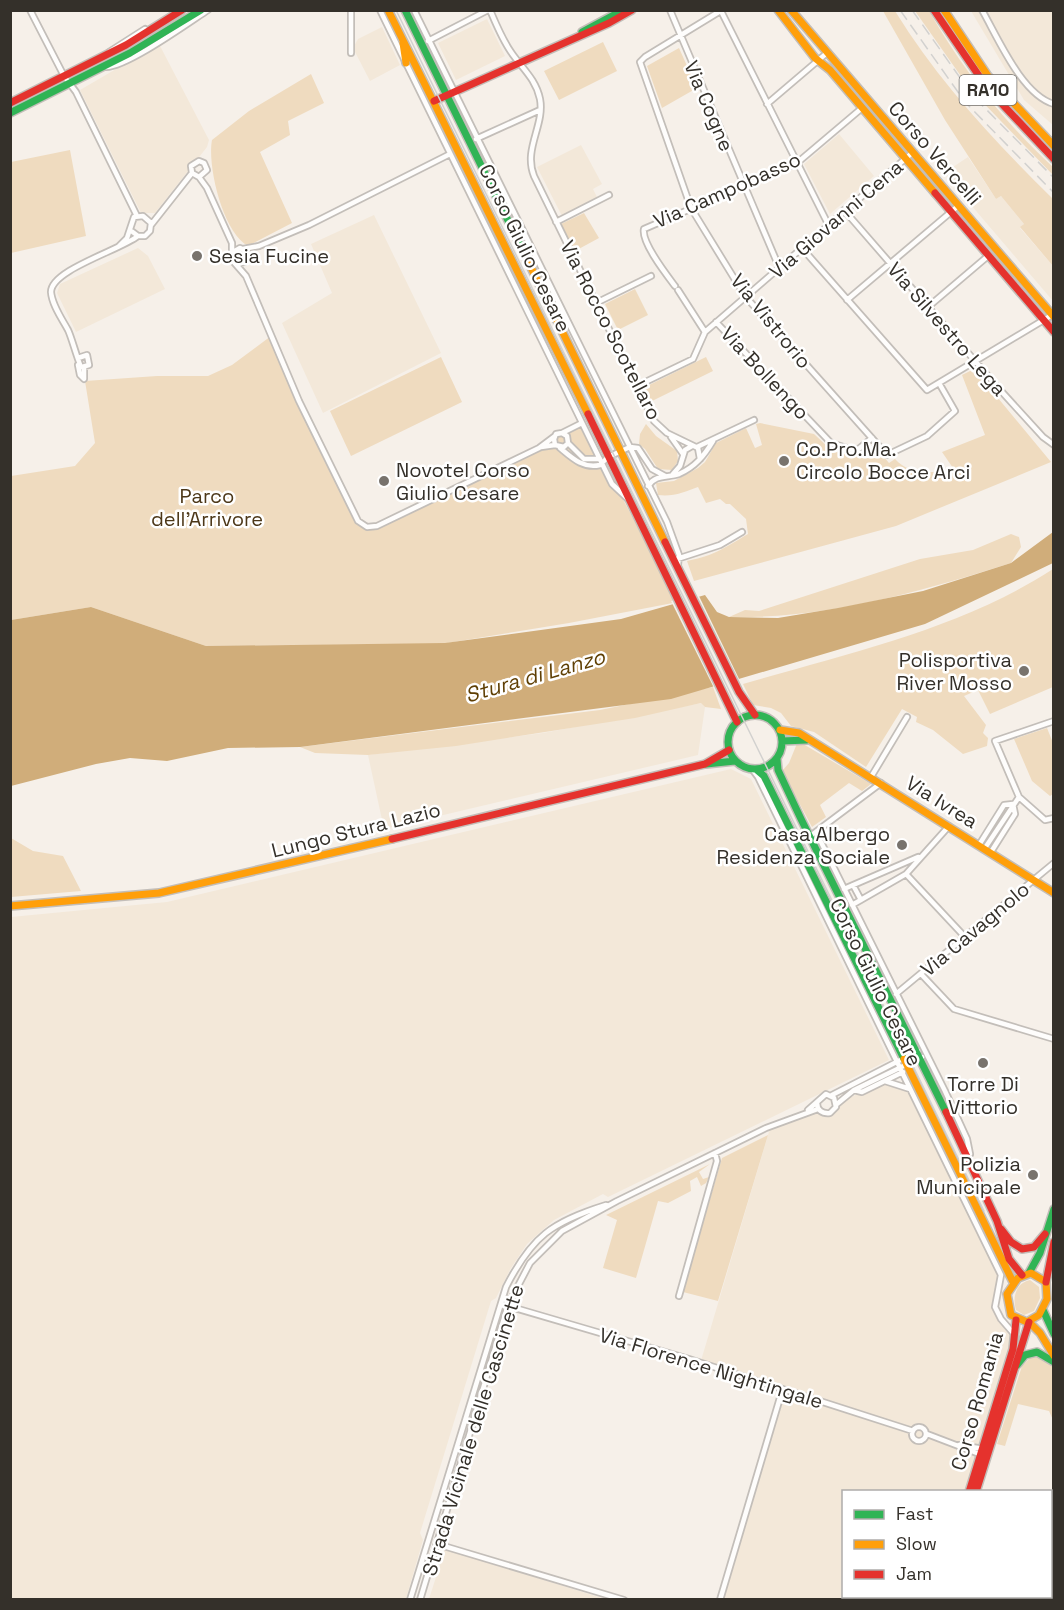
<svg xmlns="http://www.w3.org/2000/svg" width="1064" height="1610" font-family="'Space Grotesk',sans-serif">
<rect width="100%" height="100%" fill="#f6f0e9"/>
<path fill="#f3e8d9" d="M971 11H1053V125L1024 100Z
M487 19 505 56 456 80 438 43Z
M382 27 400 65 370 81 353 48 358 39Z
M159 44 209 140 207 147 155 213H141L80 90Z
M839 134 874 176 830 214 804 164Z
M581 145 602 184 593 189 598 199 562 216 537 167Z
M945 157 953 167 968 157 996 199 1001 196 1024 224 1020 228 1053 266V301L936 164Z
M374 215 441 353 323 413 282 323 332 293 311 244Z
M138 248 148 256 165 289 76 332 57 293 60 284Z
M702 703 705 707 698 755 384 829 368 755 543 733Z
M731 769 751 779 889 1060 608 1197 603 1194 554 1220 527 1244 511 1268 496 1298 491 1301 420 1533 423 1540 406 1599H11V917L167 902Z
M885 1081 910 1089 1001 1275 995 1307 1015 1334 982 1449 960 1445 980 1455 969 1491 844 1492V1596L938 1597 937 1599H720L782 1391 700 1364 771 1125 816 1109 832 1112 847 1099Z
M445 1549 605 1599H429Z"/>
<path fill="#efdbbf" d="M883 11H895C939 82 994 141 1053 199V266L1020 227 1024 224 1001 196 996 199 945 120Z
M915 11H929C963 70 1003 121 1053 167V175L970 89Z
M603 42 617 71 559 100 544 71Z
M679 48 697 88 662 108 647 66Z
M311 74 324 103 288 121 290 135 260 152 292 223 248 246C223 233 207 166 212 140L249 111Z
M70 150 86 236 11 253V162Z
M584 213 599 238 575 251 561 224Z
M635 289 648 315 618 330 605 304Z
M271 336 293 388 358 521 367 527 378 526 530 452 582 423 678 602 569 623 441 644 206 646 91 607 11 620V476L75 466 95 443 85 381 157 376H208L232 365Z
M441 357 462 402 351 456 330 411Z
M706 357 713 371 650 402 643 388Z
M974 369 1051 462 896 526 694 581 687 561C716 555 724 548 748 534L746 519 730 504H726L720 499 706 503 698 487C685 492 673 497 658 495L656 483 674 481 698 468 705 462 716 443 746 428 755 448 762 445 756 424 760 423 814 434 830 449 854 457 873 444 889 463 895 459C911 476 932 474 953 468L942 452 985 435 962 375Z
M646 424 656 436 677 451 678 461 672 470 658 469 645 449 639 444 640 434Z
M1011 534 1019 537 1021 547 1011 563C919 592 827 619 729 617L745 610 759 611 920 559 973 550Z
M1053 569V687L990 714 978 690 964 696 986 725 983 733 988 738 987 746 963 754 933 730 916 722 917 717 902 709 866 767 814 732 791 726 781 713 771 708 753 705 743 684C848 653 961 629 1053 569Z
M713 687 721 709 705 707 701 703 635 718 456 746 368 755 315 753 300 747 600 710Z
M1047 728 1053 743V794L1050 796 1032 781 1014 739Z
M798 741 871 784 862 791 849 783 820 805 826 817 812 827 782 771 789 763Z
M11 838 33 851 63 856 81 891 11 897Z
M768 1135 718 1301 683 1292 722 1158Z
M710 1164 699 1172 703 1179 709 1177 706 1183 701 1186 697 1177 690 1181 691 1191 668 1203 658 1201 636 1278 603 1268 617 1220 606 1215Z
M1030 1280 1039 1287 1040 1298 1034 1311 1024 1315 1016 1310C1012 1297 1016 1283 1030 1280Z
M1038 1356 1053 1367V1420L1049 1411 1018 1404 1005 1446 997 1444 1022 1366 1030 1358Z"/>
<path fill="#d0ad7a" d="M1053 532V563L925 624 671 699 300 747 228 748 167 761 130 758 96 764 11 786V620L91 607 206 646 445 643 621 619 705 595 717 612 729 617 778 618 838 608 923 591 1011 563Z"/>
<path fill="#f6f0e9" d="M698 594 741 683 715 690 671 601Z"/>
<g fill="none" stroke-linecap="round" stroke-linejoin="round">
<g stroke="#c3beb9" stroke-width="8">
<path id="street" d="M30 10 64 76 76 92 137 216
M380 10 612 484 628 499
M414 10 667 522 679 555 678 565
M490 10C496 24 502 39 511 52 521 67 536 79 540 99 545 125 523 149 534 176L654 421 667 433 698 448 700 459
M670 10 779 267
M722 10 645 57 640 62 691 208 745 296 887 455 927 436 955 411 939 383
M982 10C998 38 1022 95 1054 104
M721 11 828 224
M428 41 488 10
M109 52 145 29
M351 53V10
M106 67C127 67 188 23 208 10
M767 104 828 52
M476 139 540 110
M199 177 207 170 204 163 199 161 191 166 192 173 199 177 207 188 232 243V260L246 276 299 401 358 521 367 527 377 526 539 448 555 436
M844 210 1002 392 1043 437 1054 445
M556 222 609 195
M151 225 192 173
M118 247 127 238 134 217 143 216 151 223 150 231 145 236H138L130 230
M801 247 927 390 1052 315
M243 249 259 246 309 225 450 154
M233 252 240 248 247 252V261L238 264
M675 286C666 274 641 242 644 229L797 163 862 108
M678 290 705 332
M847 300 958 206
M596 303 651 276
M928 307 988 256
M716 322 831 443 856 451 872 438
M78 358 87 355 89 365 82 367C79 366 72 338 68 330 62 319 52 305 51 292 51 270 120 250 138 236
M78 365 80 375 84 379V368
M637 386 693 359 705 332 912 153
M562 433 582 423
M671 437 683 454
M568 443 584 459H600
M541 447 555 445 564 447 568 443 567 436 562 433 556 434 554 439 555 445
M697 447 754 420
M560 448C572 458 583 469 600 465L608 457
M608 457 630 447 638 448 652 469 665 476
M673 474 680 466 685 450 692 446
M648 486C656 474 667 478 679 474 695 467 704 456 713 441
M677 559 720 545 742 532
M1054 721 995 741 1019 797 1045 820 1054 818
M752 769 758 777 1001 1275 995 1307 1001 1319 1014 1334
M871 777 907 717
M816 832 945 1091 967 1139 970 1154
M813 834 881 783
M979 845 1004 805 1013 804 1015 814 991 852
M985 848 1019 797
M906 874 965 937
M853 885 861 900
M844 889 918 857
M852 905 906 874 949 826
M921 974 954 1009 1054 1039
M896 994 1054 863
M885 1081 910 1089
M854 1090 862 1092 903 1072
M832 1095 918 1051
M837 1104 854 1090 922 1057
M808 1110 826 1094 834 1098 836 1107 830 1113C822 1114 817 1110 817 1103
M679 1296 717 1161 715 1153
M508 1306 689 1359 913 1431
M912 1434a7 7 0 1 1 14 0a7 7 0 1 1-14 0Z
M927 1434 982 1455
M959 1445 984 1449
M437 1544 624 1600
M987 1596 990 1600
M410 1600 506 1287C532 1236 552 1222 606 1205
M420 1600 508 1305 530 1263 562 1231 617 1201 766 1128 818 1109
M720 1600 782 1391"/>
</g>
<g stroke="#c3beb9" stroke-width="10">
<path id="fast" d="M405 10 522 249
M582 32 623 10
M10 113 130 53 201 10
M728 742a27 27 0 1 1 54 0a27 27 0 1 1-54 0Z
M782 741 807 740
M777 759 778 770 801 819 946 1112
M706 764 735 761
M757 770 764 776 904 1059
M1029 1273 1040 1253 1054 1209
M1043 1310 1054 1334
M1017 1365 1025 1355 1037 1352 1054 1362"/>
</g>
<g stroke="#c3beb9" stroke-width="10">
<path id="slow" d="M388 10 588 414
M778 10 815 58 830 70 935 193
M791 10 1054 317
M944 10 988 76 1054 146
M403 43 406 63
M522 249 665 542
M780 730 799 733 1054 893
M10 906 159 893 392 839
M904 1059 1013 1282
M1031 1273 1046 1282 1047 1299 1039 1315 1027 1322 1011 1315 1007 1294 1018 1278Z
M1029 1322 1040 1333 1054 1356
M945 1600 946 1596"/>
</g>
<g stroke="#c3beb9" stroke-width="10">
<path id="jam" d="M934 10 988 89 1054 159
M434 101 609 23 632 10
M10 103 126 45 182 10
M935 193 1054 332
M588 414 737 722
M665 542 739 692 755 715
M392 839 705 764 729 750
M946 1112 997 1221 1009 1259 1022 1275
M1001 1229 1011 1242 1022 1249 1034 1247 1045 1234
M1046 1282 1054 1242
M969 1492 1013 1349 1016 1320
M976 1492 1029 1322
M937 1600 938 1596"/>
</g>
<use href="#street" stroke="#fefdfc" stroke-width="4.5"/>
<use href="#fast" stroke="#30b455" stroke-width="7"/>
<use href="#slow" stroke="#ff9f0a" stroke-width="7"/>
<use href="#jam" stroke="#e5322d" stroke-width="7"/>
<path stroke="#d2d1cf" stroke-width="1.5" d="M396 10 984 1211"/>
<path stroke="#d2d1cf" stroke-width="1.5" stroke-dasharray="12 6" stroke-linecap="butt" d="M900 10 965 102 1054 193
M912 10 973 96 1054 178"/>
</g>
<g fill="#78736d" stroke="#fff" stroke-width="2">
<circle cx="197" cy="256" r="6"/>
<circle cx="784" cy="461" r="6"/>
<circle cx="384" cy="481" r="6"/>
<circle cx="1024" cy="671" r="6"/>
<circle cx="902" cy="845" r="6"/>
<circle cx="983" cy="1063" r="6"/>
<circle cx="1033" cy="1175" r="6"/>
</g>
<g text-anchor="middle" stroke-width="5" stroke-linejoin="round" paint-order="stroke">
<rect fill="#fff" stroke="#716e6a" stroke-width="1.5" x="959.5" y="75" width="57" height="30" rx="4.5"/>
<g font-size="18" font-weight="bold" fill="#34302a">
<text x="988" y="96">RA10</text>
</g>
<g font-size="20" fill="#34302a" stroke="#fff">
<text transform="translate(709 106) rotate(67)" y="7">Via Cogne</text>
<text transform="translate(935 153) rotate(49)" y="7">Corso Vercelli</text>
<text transform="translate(727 190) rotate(-24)" y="7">Via Campobasso</text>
<text transform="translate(836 219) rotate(-41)" y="7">Via Giovanni Cena</text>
<text transform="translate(525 248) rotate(64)" y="7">Corso Giulio Cesare</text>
<text transform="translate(771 321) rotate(51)" y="7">Via Vistrorio</text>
<text transform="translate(947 329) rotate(49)" y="7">Via Silvestro Lega</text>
<text transform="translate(611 330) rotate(63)" y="7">Via Rocco Scotellaro</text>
<text transform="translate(765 373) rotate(47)" y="7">Via Bollengo</text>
<text transform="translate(942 802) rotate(32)" y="7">Via Ivrea</text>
<text transform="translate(356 830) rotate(-14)" y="7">Lungo Stura Lazio</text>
<text transform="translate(975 929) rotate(-40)" y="7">Via Cavagnolo</text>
<text transform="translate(876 982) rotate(64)" y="7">Corso Giulio Cesare</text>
<text transform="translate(711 1368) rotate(17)" y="7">Via Florence Nightingale</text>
<text transform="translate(977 1401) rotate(-74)" y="7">Corso Romania</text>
<text transform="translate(473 1430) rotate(-73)" y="7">Strada Vicinale delle Cascinette</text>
</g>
<g font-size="20" fill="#34302a" stroke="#fff" text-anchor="start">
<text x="209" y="263">Sesia Fucine</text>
<text x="796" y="456">Co.Pro.Ma.<tspan x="796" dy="23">Circolo Bocce Arci</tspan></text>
<text x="396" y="477">Novotel Corso<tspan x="396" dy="23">Giulio Cesare</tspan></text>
<text x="1012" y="667" text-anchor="end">Polisportiva<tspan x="1012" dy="23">River Mosso</tspan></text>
<text x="890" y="841" text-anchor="end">Casa Albergo<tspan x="890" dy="23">Residenza Sociale</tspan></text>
<text x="983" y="1091" text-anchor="middle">Torre Di<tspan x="983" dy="23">Vittorio</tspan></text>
<text x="1021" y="1171" text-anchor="end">Polizia<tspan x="1021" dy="23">Municipale</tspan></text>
</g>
<g font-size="20" fill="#4c3718" stroke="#fff">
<text x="207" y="503">Parco<tspan x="207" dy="23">dell'Arrivore</tspan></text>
</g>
<g font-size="21" font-style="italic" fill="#5f3f04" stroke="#fff">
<text transform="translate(535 676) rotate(-16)" y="7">Stura di Lanzo</text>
</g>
</g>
<rect width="1064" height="1610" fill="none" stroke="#34302a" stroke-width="24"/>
<rect x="842" y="1490" width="210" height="108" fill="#ffffff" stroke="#aeacaa" stroke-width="1.5"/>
<rect x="854" y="1510" width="30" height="9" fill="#30b455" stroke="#aeacaa" stroke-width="1.5"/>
<text x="896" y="1520" font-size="18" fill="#34302a">Fast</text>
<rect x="854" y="1540" width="30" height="9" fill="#ff9f0a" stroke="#aeacaa" stroke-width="1.5"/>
<text x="896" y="1550" font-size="18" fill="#34302a">Slow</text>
<rect x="854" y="1570" width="30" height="9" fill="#e5322d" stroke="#aeacaa" stroke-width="1.5"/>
<text x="896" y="1580" font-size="18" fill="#34302a">Jam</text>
</svg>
